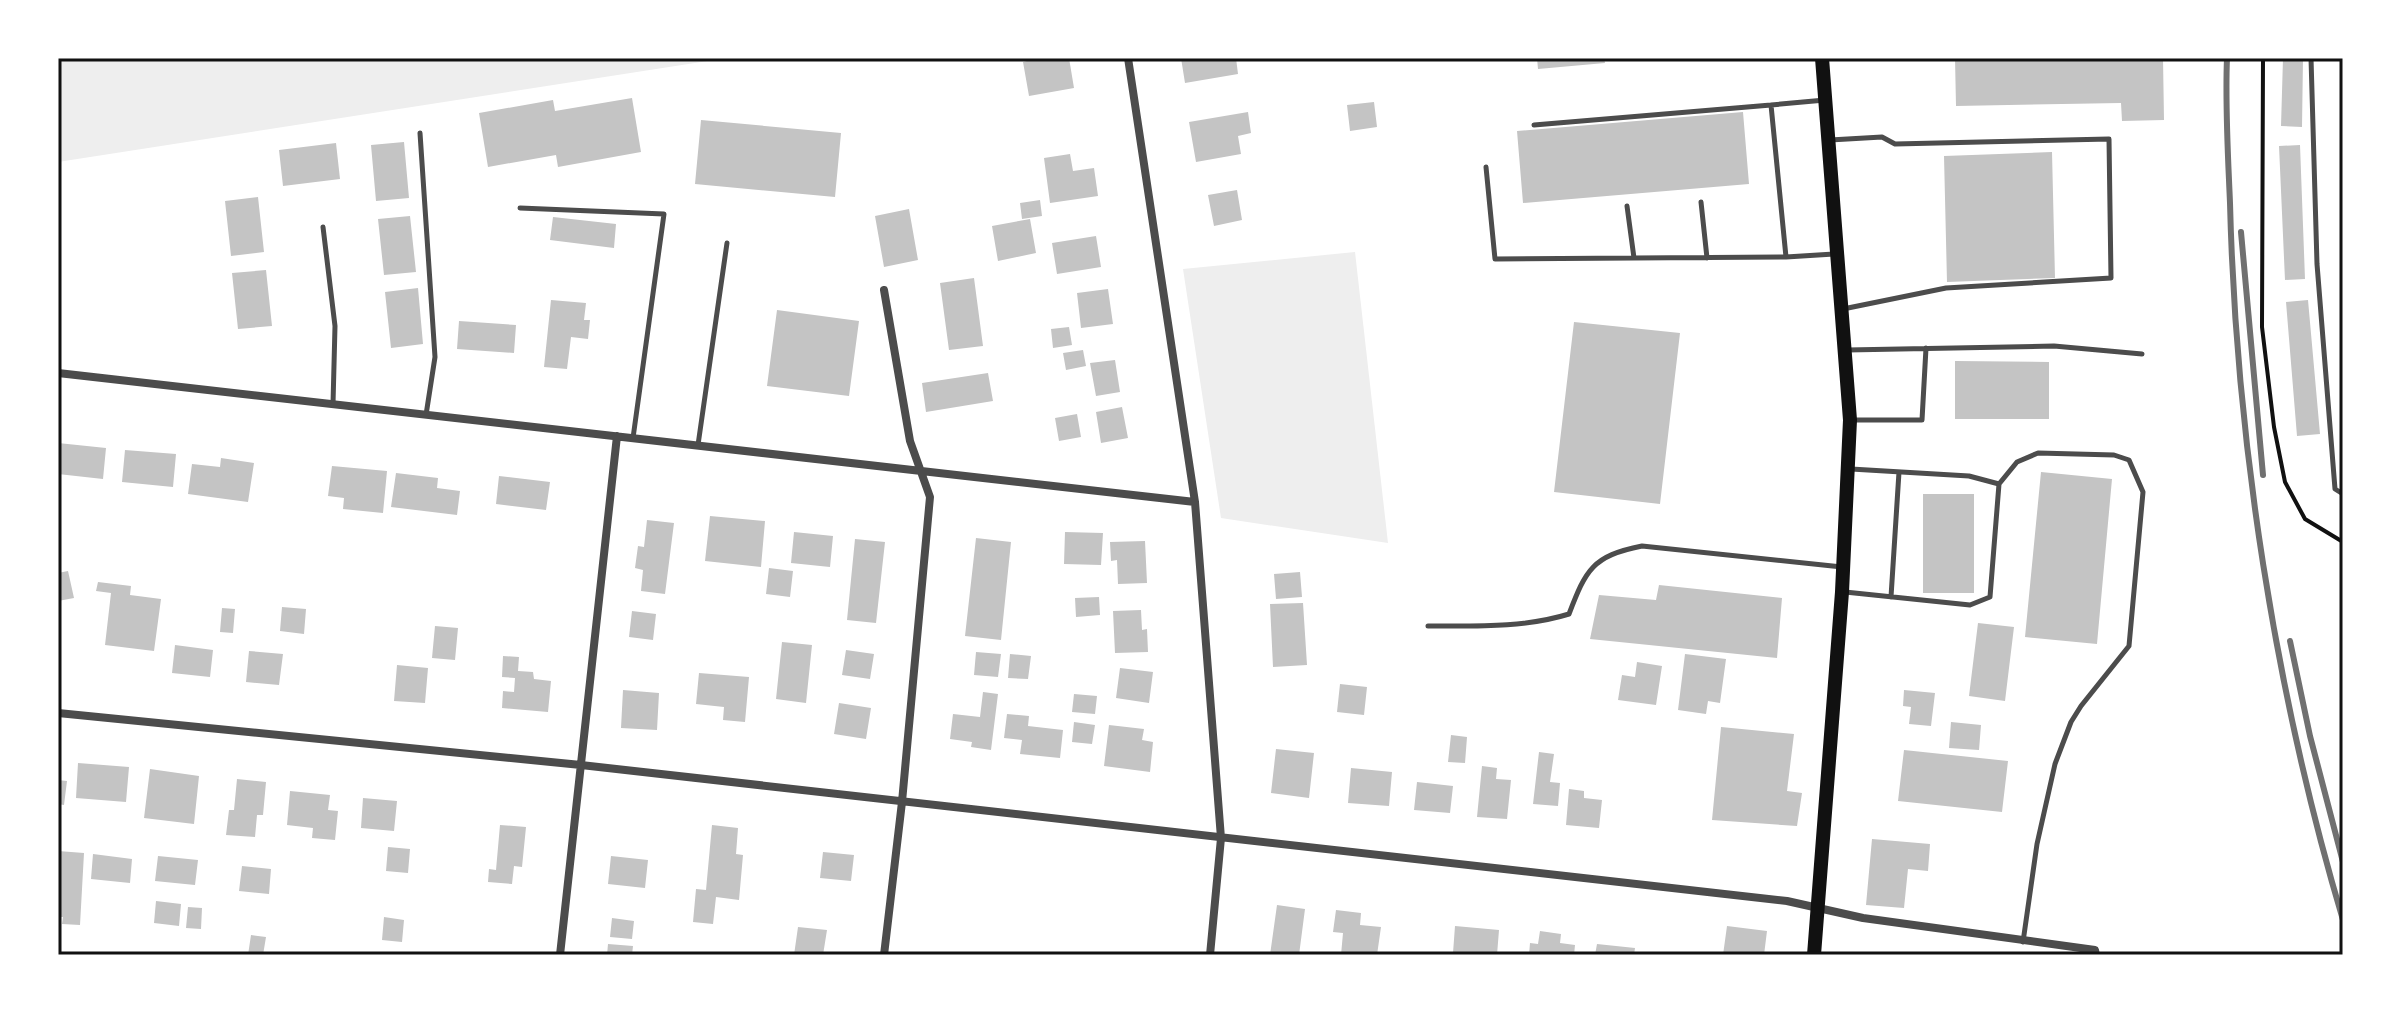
<svg xmlns="http://www.w3.org/2000/svg" width="2401" height="1013" font-family="Commissioner,sans-serif">
<rect width="100%" height="100%" fill="#fff"/>
<path fill="#eee" d="M58 58H727L58 162Z
M1355 252 1388 543 1221 518 1183 269Z"/>
<path fill="#c4c4c4" d="M1039 58H1069L1074 88 1029 96 1023 62Z
M1181 58H1236L1238 74 1185 83Z
M1537 58H1604L1605 63 1538 69Z
M1955 58H2163L2164 120 2122 121 2121 103 1956 106Z
M2283 58H2303L2302 127 2281 126Z
M632 98 641 152 558 167 556 155 488 167 479 113 553 100 555 111Z
M1374 102 1377 127 1350 131 1347 105Z
M1248 112 1251 133 1238 136 1241 154 1196 162 1189 122Z
M1743 112 1749 184 1523 203 1517 131Z
M701 120 841 133 835 197 695 184Z
M404 142 409 198 376 201 371 145Z
M336 143 340 179 283 186 279 150Z
M2300 145 2305 279 2285 280 2279 146Z
M2052 152 2055 278 1947 282 1944 156Z
M1070 154 1073 171 1094 168 1098 196 1050 203 1044 158Z
M1237 190 1242 220 1214 226 1208 195Z
M258 197 264 252 231 256 225 201Z
M1040 200 1042 216 1022 219 1020 203Z
M909 209 918 260 884 267 875 216Z
M410 216 416 272 384 275 378 219Z
M553 217 616 224 614 248 550 240Z
M1030 219 1036 253 998 261 992 226Z
M1096 236 1101 267 1057 274 1052 243Z
M266 270 272 326 238 329 232 273Z
M974 278 983 346 949 350 940 283Z
M418 288 423 344 391 348 385 292Z
M1108 289 1113 324 1081 328 1077 293Z
M551 300 586 303 584 320H590L588 339 571 337 567 369 544 367Z
M2308 300 2320 434 2297 436 2286 302Z
M777 310 859 321 849 396 767 386Z
M459 321 516 325 514 353 457 349Z
M1574 322 1680 333 1660 504 1554 492Z
M1069 327 1072 345 1053 348 1051 329Z
M1083 350 1086 366 1066 370 1063 353Z
M1115 360 1120 392 1096 396 1090 363Z
M1955 361 2049 362V419H1955Z
M988 373 993 401 926 412 922 383Z
M1122 407 1128 438 1101 443 1096 412Z
M1077 414 1081 437 1059 441 1055 418Z
M58 443 106 448 103 479 58 474Z
M125 450 176 454 173 487 122 482Z
M221 458 254 463 248 502 188 494 192 464 220 467Z
M332 466 387 471 383 513 343 509 344 498 328 496Z
M2041 472 2112 479 2097 644 2025 637Z
M396 473 438 478 437 488 460 491 457 515 391 507Z
M499 476 550 482 546 510 496 504Z
M1923 494H1974V593H1923Z
M710 516 765 521 761 567 705 561Z
M647 520 674 523 665 594 641 591 643 570 635 568 638 546 644 547Z
M794 532 833 536 830 567 791 563Z
M1065 532 1103 533 1101 565 1064 564Z
M976 538 1011 542 1001 640 965 636Z
M855 539 885 542 876 623 847 620Z
M1145 541 1147 583 1118 584 1117 560 1111 561 1110 542Z
M769 568 793 571 790 597 766 594Z
M68 571 74 598 58 601V573Z
M1300 572 1302 597 1276 599 1274 574Z
M98 582 131 586 130 595 161 599 154 651 105 645 111 593 96 591Z
M1659 585 1782 598 1777 658 1590 639 1599 595 1656 600Z
M1099 597 1100 615 1076 617 1075 598Z
M1303 603 1307 665 1273 667 1270 604Z
M282 607 306 609 304 634 280 631Z
M222 608 235 609 233 633 220 632Z
M1141 610 1142 630 1147 629 1148 652 1115 653 1113 611Z
M632 611 656 614 653 640 629 637Z
M1978 623 2014 627 2005 701 1969 696Z
M435 626 458 628 455 660 432 658Z
M782 642 812 645 806 703 776 699Z
M175 645 213 650 210 677 172 673Z
M846 650 874 654 870 679 842 675Z
M249 651 283 654 279 685 246 682Z
M976 652 1001 654 998 677 974 675Z
M1010 654 1031 656 1028 679 1008 678Z
M1685 654 1726 659 1720 703 1708 701 1706 714 1678 710Z
M503 656 519 657 518 671 533 672 534 679 551 681 548 712 502 708 503 691 514 692 515 678 502 677Z
M1637 662 1662 666 1656 705 1618 700 1622 675 1635 677Z
M397 665 428 668 425 703 394 701Z
M1120 668 1153 672 1149 703 1116 698Z
M699 673 749 677 745 722 723 720 724 707 696 704Z
M1340 684 1367 687 1364 715 1337 712Z
M623 690 659 693 657 730 621 728Z
M1904 690 1935 693 1931 726 1909 724 1911 707 1903 706Z
M983 692 998 694 991 750 971 747 972 742 950 739 953 714 980 717Z
M1074 694 1097 696 1095 714 1072 712Z
M839 703 871 708 866 739 834 734Z
M1007 714 1029 716 1028 726 1063 730 1060 758 1020 754 1022 740 1004 738Z
M1074 722 1095 725 1092 744 1072 742Z
M1951 722 1981 725 1979 750 1949 748Z
M1109 725 1144 729 1142 740 1153 742 1150 772 1104 766Z
M1721 727 1794 734 1787 791 1802 793 1797 826 1712 820Z
M1451 735 1467 737 1465 763 1448 762Z
M1276 749 1314 753 1309 798 1271 793Z
M1904 750 2008 761 2002 812 1898 801Z
M1539 752 1554 754 1550 782 1560 783 1558 806 1533 804Z
M78 763 129 767 126 802 76 798Z
M1482 766 1497 768 1496 779 1511 780 1507 819 1477 817Z
M1351 768 1392 772 1389 806 1348 803Z
M150 769 199 776 194 824 144 818Z
M237 779 266 782 263 815H257L255 837 226 835 229 810H234Z
M58 780 67 781 64 805 58 804Z
M1417 782 1453 786 1450 813 1414 810Z
M1569 789 1584 791V798L1602 800 1599 828 1566 825Z
M290 791 330 795 328 810 338 811 335 840 312 838 313 828 287 825Z
M363 798 397 801 394 831 361 828Z
M500 825 526 827 522 867 514 866 512 884 488 882 489 869 496 870Z
M712 825 738 828 736 854 743 855 739 900 716 897 713 924 693 922 696 889 706 890Z
M1872 839 1930 844 1928 871 1908 869 1904 908 1866 905Z
M388 847 410 849 408 873 386 871Z
M58 851 84 853 80 925 62 924 63 917H58Z
M823 852 854 855 851 881 820 878Z
M93 854 132 859 130 883 91 879Z
M158 856 198 860 195 885 155 881Z
M611 856 648 860 645 888 608 884Z
M242 866 271 869 269 894 239 891Z
M156 901 181 904 179 926 154 923Z
M1277 905 1305 909 1299 955H1270Z
M188 907 202 908 201 929 186 928Z
M1336 910 1361 913 1360 925 1381 927 1377 955H1341L1343 933 1333 932Z
M384 917 404 920 402 942 382 940Z
M612 918 634 921 632 939 610 937Z
M1455 926 1499 930 1497 955 1453 953Z
M1727 926 1767 931 1764 955H1723Z
M798 927 827 930 823 955H794Z
M1540 931 1561 934 1560 943 1575 945 1574 955H1529L1530 943 1538 944Z
M251 935 266 937 263 955H248Z
M608 944 633 946 632 955H607Z
M1597 944 1635 948 1634 955H1595Z"/>
<g fill="none" stroke-linecap="round" stroke-linejoin="round">
<path stroke="#111" stroke-width="4" d="M2263 58 2262 327 2274 427 2285 482 2305 519 2343 542"/>
<path stroke="#4c4c4c" stroke-width="5" d="M2311 58 2317 264 2335 489 2343 494
M1825 100 1771 105 1786 257 1834 254
M1534 125 1771 105
M420 133 435 357 426 415
M1830 140 1882 137 1895 144 2109 139 2111 278 1946 288 1843 309
M1486 167 1495 259 1786 257
M1701 202 1707 258
M1627 206 1634 258
M520 208 664 214 633 438
M323 227 335 326 333 404
M1847 350 2054 346 2142 354
M1851 420H1922L1926 348
M698 445 727 243
M1999 484 2017 462 2038 453 2114 455 2129 460 2143 492 2129 646 2081 706 2071 722 2055 764 2037 844 2023 942
M1845 592 1970 605 1990 597 1999 484 1969 476 1851 469
M1891 597 1899 472
M1428 626C1475 626 1524 628 1569 614 1586 570 1592 556 1642 546L1842 567"/>
<path stroke="#4c4c4c" stroke-width="8" d="M1128 58 1195 502 1221 838 1210 955
M884 290 910 441 930 497 902 802 884 955
M58 373 1195 502
M58 713 581 765 1787 901 1863 918 2095 950 2096 955
M560 955 617 436"/>
<path stroke="#111" stroke-width="14" d="M1814 955 1842 592 1850 420 1822 58"/>
<path stroke="#707070" stroke-width="6" d="M2227 58C2225 106 2228 155 2230 203 2236 440 2275 692 2343 920
M2241 232 2263 475
M2290 641 2310 736 2343 862"/>
</g>
<rect width="2401" height="1013" fill="none" stroke="#ffffff" stroke-width="120"/>
<rect x="60" y="60" width="2281" height="893" fill="none" stroke="#111" stroke-width="3"/>
</svg>
